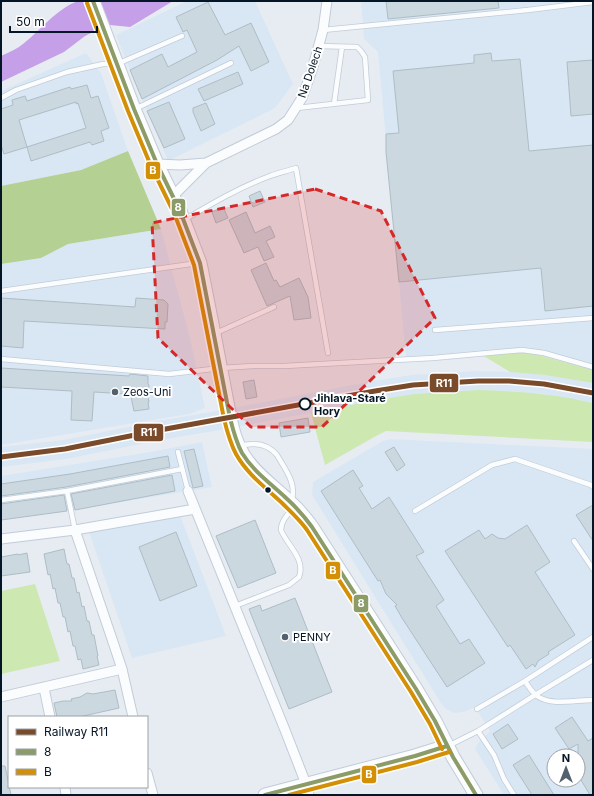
<svg xmlns="http://www.w3.org/2000/svg" width="594" height="796" font-family="Inter,sans-serif">
<rect width="100%" height="100%" fill="#e7ecf2"/>
<path fill="#d9e7f5" fill-rule="evenodd" d="M187 1H255L293 84 275 108 168 161 130 70 116 35Z
M361 1H593V370L520 350 406 359 378 52 364 39Z
M86 53 101 73 128 151 81 170 1 186V91Z
M161 229 190 338 205 408 189 414 1 445V264L41 258 68 244Z
M478 371 510 372 545 375 593 383V403L579 400 543 394 509 391 478 390 414 394 376 400 232 428 161 440 66 459 1 467V447L63 440 158 421 228 409 373 381 412 375Z
M391 439 593 449V795H504L475 749 478 743 490 731 475 707 464 712 454 713 446 709 442 705 312 495 313 482 383 441ZM554 756H578V780H554Z
M202 442 212 487 68 511 1 520V476L156 451Z
M180 515 226 636 132 658 89 532Z"/>
<path fill="#cde8b1" d="M520 350 593 370V383L545 375 510 372 479 353Z
M478 390C517 391 555 394 593 403V442L386 431 376 436 325 465 311 413 376 400 414 394Z
M35 584 60 661 1 674V591Z"/>
<path fill="#b4d093" d="M128 151 161 229 68 244 41 258 1 264V186L81 170Z"/>
<path fill="#c59fe8" d="M78 1H173L130 27 110 25 97 30 85 36 64 52 1 82V56C9 52 17 49 23 44 41 30 56 9 78 1Z"/>
<path fill="#cbd8e0" stroke="#adbdc5" fill-rule="evenodd" d="M386 1H498L499 8 388 19Z
M208 2 225 35 251 23 269 62 251 71 239 46 217 60 142 99 130 70 162 54 168 67 197 52 187 30 183 32 176 17Z
M491 53 492 61 520 59 529 151 593 145V306L545 311 541 268 399 282 386 152V134L399 133 393 71 474 63V55Z
M593 60V114L571 116 567 62Z
M238 72 243 84 204 101 198 89Z
M87 85 91 98 98 96 109 128 101 131 104 141 92 145 90 142 31 161 27 147 4 154 1 145V109L13 105 12 100 25 96 27 101 70 87 71 89ZM76 102V104L78 103 86 128 27 147 19 120Z
M169 102 185 139 164 148 147 111Z
M206 103 215 124 201 131 193 112V108Z
M260 191 265 202 253 207 249 196Z
M223 207 228 218 216 223 212 212Z
M246 212 255 233 270 226 275 237 266 241 274 257 264 261 258 247 244 253 229 220Z
M266 263 274 281 276 280 280 287 299 278 308 297 311 318 294 320 290 296 267 306 251 270Z
M1 298 135 307 136 298 164 300 168 304 167 322H165V329L24 321 23 348 1 346Z
M1 368 129 376 130 374 148 376V384L149 385 148 397 149 402H148L149 409 134 411 131 397 128 396V394L94 392 92 421 71 420 72 391 1 387Z
M254 380 257 397 246 399 243 382Z
M308 418 310 432 281 437 279 423Z
M394 447 405 465 397 471 385 452Z
M194 449 203 486 193 488 184 451Z
M168 456 170 467 66 487 1 496V484L70 474Z
M353 470 363 486 359 488 372 509 389 497 424 552 416 556 444 600 436 606 460 644 469 639 485 663 447 687 402 618 395 606 397 605 386 594 380 580 378 581 321 491Z
M172 475 175 491 75 510 71 494Z
M64 495 67 511 1 520V504Z
M593 505V541L576 515Z
M255 520 276 573 238 588 216 536Z
M527 525 550 562 535 572 575 635 548 652 549 654 538 661 535 667 533 664 526 669 510 645 508 647 445 551 479 530 485 539 492 534 498 538 505 539Z
M176 532 197 586 160 601 139 547Z
M64 549 67 564H69L72 578H74L77 593 79 592 82 607 84 606 87 621H89L92 635H94L98 656H97L99 665 83 669 81 659 78 660 75 646H73L70 631 68 632 65 617H63L60 603H58L55 588 53 589 50 574 48 575 44 554Z
M27 553 30 572 1 576V557L18 554V555Z
M295 598 332 692 289 709 249 609 260 605 262 611Z
M115 690 119 708 79 717H57L54 703 63 701H72L71 699 80 697 87 693 93 694Z
M572 717 588 741 593 738V795H590L578 775V744L569 749 555 728Z
M508 724 518 739 502 749 493 734Z
M529 755 554 795H532L513 765Z
M1 766H5L11 795H1Z"/>
<g fill="none" stroke-linecap="round" stroke-linejoin="round">
<g stroke="#c1ccd8" stroke-width="6">
<path id="lane" d="M323 30 528 10 593 2
M1 98 16 90 67 72 103 64H117L182 36
M334 104 342 47
M297 108 368 100 365 57 361 51 357 47 319 46
M135 109 231 63
M184 220C211 204 240 187 270 176 278 173 287 171 296 168L328 353
M1 291 198 263
M435 330 593 318
M216 333 274 307
M1 359 169 374 221 368 253 366H284L433 358 522 350 544 353 593 367
M240 446C254 442 267 443 277 455 285 469 298 485 291 502
M178 452 188 491
M67 491 75 530
M1 500 67 491 182 469
M415 511 492 465 515 459 591 485 593 487
M574 541 593 569
M235 606 289 585 299 577C306 559 287 545 281 530 281 521 288 514 294 507
M525 681C528 686 532 692 537 696 551 706 576 700 593 700
M477 709 525 681 593 637
M478 731 494 755 504 779 514 795
M448 746 478 731 535 695 593 660"/>
</g>
<g stroke="#c1ccd8" stroke-width="11">
<path id="street" d="M157 164 180 165 206 163
M173 196 206 163 276 129 288 120 302 98 312 70 323 30 327 1
M188 491 285 730 306 784 309 795
M75 530 195 509
M1 539 75 530 114 645 122 669 133 717
M44 688 50 717
M1 697 122 669
M147 773 153 795
M65 787 66 795"/>
</g>
<g stroke="#c1ccd8" stroke-width="15">
<path id="secondary" d="M93 1 134 109 157 164 180 211 200 263 214 334 230 418C233 431 236 444 244 456 256 475 276 488 292 504 300 511 306 519 312 527L416 689 435 721 453 757 476 795
M265 795 415 756 447 746"/>
</g>
<use href="#lane" stroke="#fbfcfd" stroke-width="4.5"/>
<use href="#street" stroke="#fbfcfd" stroke-width="9"/>
<use href="#secondary" stroke="#fbfcfd" stroke-width="13"/>
<g stroke="#fff" stroke-width="7">
<path id="bus-1" d="M93 1 134 109 157 164 180 211 200 263 230 418C233 430 236 442 242 453 253 471 270 483 285 497 295 506 304 516 312 527L416 689 435 721 453 757 476 795
M265 795 415 756 447 746"/>
</g>
<g stroke="#fff" stroke-width="7">
<path id="bus-2" d="M87 3 128 111 151 166 174 213 194 265 224 419C227 431 230 443 236 454 247 474 266 488 282 503 291 512 300 520 307 530L411 692 430 724 442 749
M289 795 417 762 449 752"/>
</g>
<use href="#bus-1" stroke="#8c9c68" stroke-width="4"/>
<use href="#bus-2" stroke="#d39006" stroke-width="4"/>
<g stroke="#fff" stroke-width="8">
<path id="rail-1" d="M1 457 65 449 160 430 375 391 413 385 478 381H509L544 384 593 393"/>
</g>
<use href="#rail-1" stroke="#7a4b2a" stroke-width="5"/>
</g>
<path fill="#d62828" fill-opacity="0.2" stroke="#d62828" stroke-width="3" stroke-dasharray="8 5" stroke-linejoin="round" d="M315 189 381 211 435 318 322 427H251L158 338 152 223Z"/>
<g fill="#53606d" stroke="#fff" stroke-width="1.5">
<circle cx="115" cy="392" r="4"/>
<circle cx="285" cy="637" r="4"/>
</g>
<circle fill="#fff" stroke="#041525" stroke-width="2" cx="305" cy="404" r="5.5"/>
<circle fill="#041525" stroke="#fff" stroke-width="1.5" cx="268" cy="490" r="3.5"/>
<g text-anchor="middle" stroke-width="4" stroke-linejoin="round" paint-order="stroke">
<g font-size="11" fill="#041525" stroke="#fff">
<text transform="translate(310 72) rotate(-71)" y="4">Na Dolech</text>
</g>
<g font-size="11" fill="#041525" stroke="#fff" text-anchor="start">
<text x="123" y="396">Zeos-Uni</text>
<text x="293" y="641">PENNY</text>
</g>
<g font-size="11" font-weight="bold" fill="#041525" stroke="#fff" text-anchor="start">
<text x="314" y="402">Jihlava-Staré<tspan x="314" dy="13">Hory</tspan></text>
</g>
</g>
<g stroke="#fff" stroke-width="1.5">
<rect x="145" y="161" width="16" height="19" rx="4" fill="#d39006"/>
<rect x="171" y="198" width="15" height="19" rx="4" fill="#8c9c68"/>
<rect x="429" y="373" width="30" height="20" rx="4" fill="#7a4b2a"/>
<rect x="133" y="423" width="31" height="19" rx="4" fill="#7a4b2a"/>
<rect x="325" y="561" width="16" height="19" rx="4" fill="#d39006"/>
<rect x="353" y="594" width="16" height="19" rx="4" fill="#8c9c68"/>
<rect x="361" y="765" width="16" height="19" rx="4" fill="#d39006"/>
</g>
<g font-size="11" text-anchor="middle" font-weight="bold" fill="#fff">
<text x="153" y="174">B</text>
<text x="178" y="211">8</text>
<text x="444" y="387">R11</text>
<text x="149" y="436">R11</text>
<text x="333" y="574">B</text>
<text x="361" y="607">8</text>
<text x="369" y="778">B</text>
</g>
<rect width="594" height="796" fill="none" stroke="#041525" stroke-width="4"/>
<rect x="8" y="716" width="140" height="72" fill="#ffffff" stroke="#9ba1a8"/>
<rect x="16" y="729" width="20" height="6" fill="#7a4b2a" stroke="#9ba1a8"/>
<text x="44" y="736" font-size="12" fill="#041525">Railway R11</text>
<rect x="16" y="749" width="20" height="6" fill="#8c9c68" stroke="#9ba1a8"/>
<text x="44" y="756" font-size="12" fill="#041525">8</text>
<rect x="16" y="769" width="20" height="6" fill="#d39006" stroke="#9ba1a8"/>
<text x="44" y="776" font-size="12" fill="#041525">B</text>
<g transform="translate(566 768)"><circle r="19" fill="#ffffff" stroke="#9ba1a8"/>
<path d="M0-3L7 15L0 10L-7 15Z" fill="#53606d"/>
<text y="-6" font-size="11" font-weight="bold" text-anchor="middle" fill="#041525">N</text>
</g>
<path d="M10 26v6h87v-6" fill="none" stroke="#041525" stroke-width="2"/>
<text x="16" y="26" font-size="12" fill="#041525" stroke="#ffffff" stroke-width="3" paint-order="stroke">50 m</text>
</svg>
